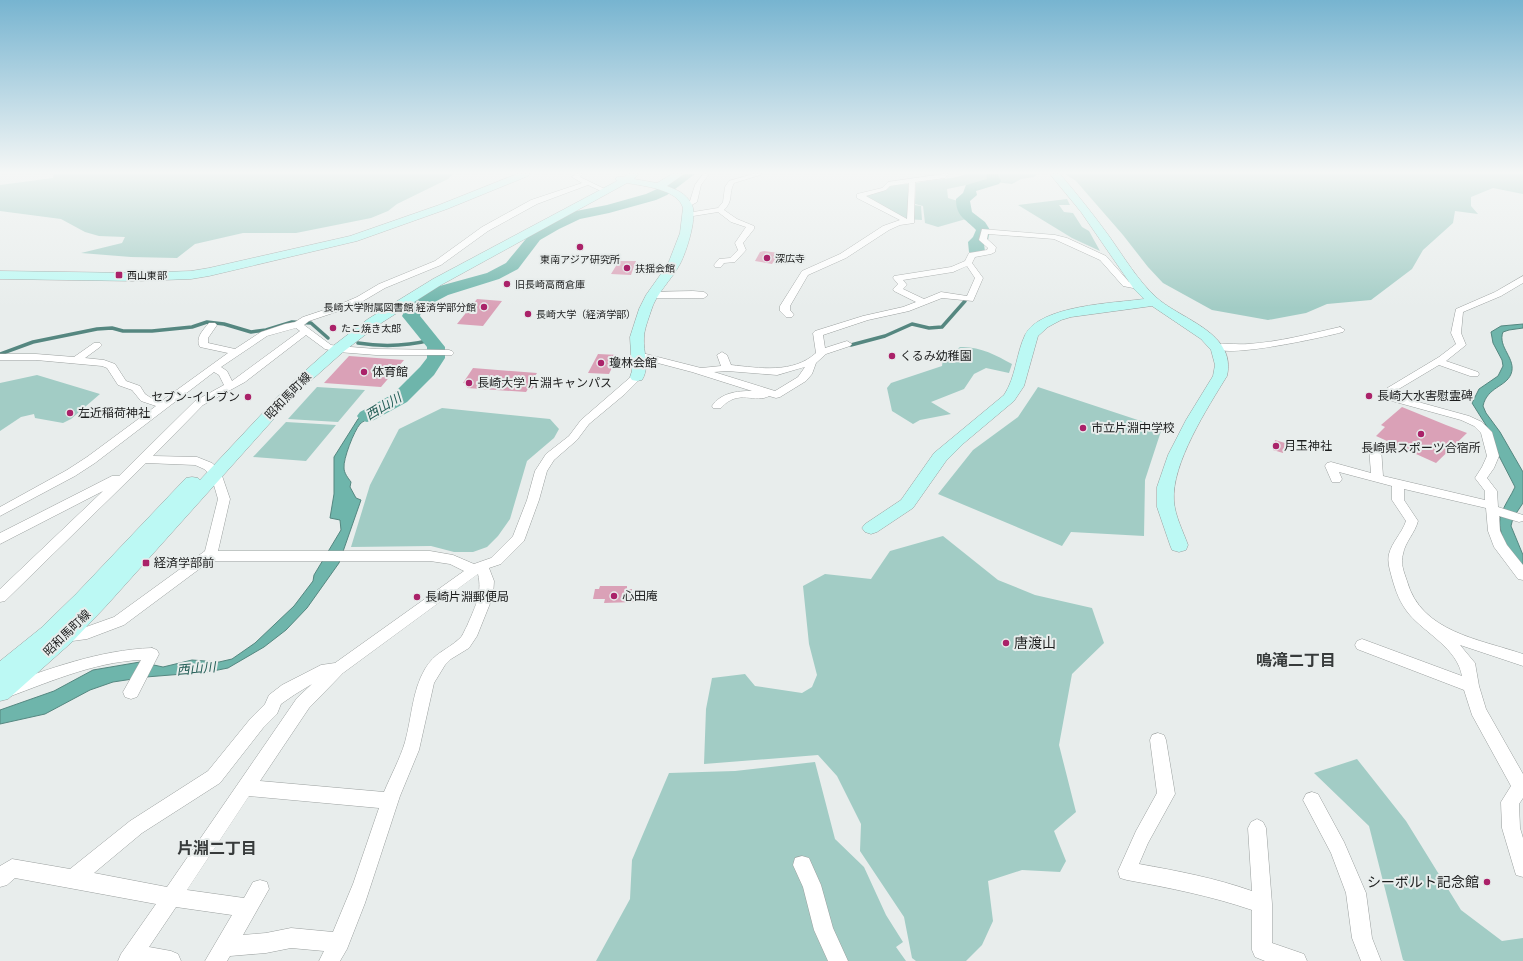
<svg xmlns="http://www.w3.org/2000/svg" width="1523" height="961" font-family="'Nunito Sans','Noto Sans JP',sans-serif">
<rect width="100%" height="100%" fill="#e8edec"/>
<path fill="#a2ccc5" d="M54 174H453L448 179 397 204 388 211 371 218 296 233H243L195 244 177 258 131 257 81 253 122 243 125 237 99 236 85 232 61 219 0 211V185L53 178Z
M966 174H1037L1034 177 1021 179 1012 184 986 181 947 189 948 198 961 202V214L966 219 938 227 925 223 923 206 915 204 916 183C933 179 951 180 966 174Z
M1065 174H1523V194L1493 188 1471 197V206L1478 214 1455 211 1453 223 1423 250 1412 269 1371 300 1327 304 1306 313 1268 320 1212 310 1163 283 1148 267 1123 235 1076 181Z
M908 184V204L921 206 922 220 906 219 863 196 886 190 889 185Z
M1067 199 1070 205H1059L1064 212 1073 213 1082 227 1089 231 1100 251 1072 238 1018 205Z
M960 347C979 346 996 355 1012 364L1009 373 986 368 974 374 964 389 931 402 951 414 920 420 913 424 892 411 887 388 891 383 942 366 943 359Z
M37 375 100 394 71 419 63 423 35 418 34 414 21 417 0 431V383Z
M317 387 365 390 338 422 288 419Z
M1038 387 1162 428 1145 480 1144 536 1071 532 1062 546 938 494 973 450 1018 417Z
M442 408 550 419 559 429 554 438 527 461 510 519 498 536 487 547 473 552H454L431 546 351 547 370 485 399 429Z
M286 422 336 425 306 461 253 457Z
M943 536 998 580 1035 595 1092 608 1104 643 1072 674 1059 745 1076 812 1054 831 1066 861 1060 872 1022 870 988 881 993 921 982 945 966 961H916L912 958 904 917 860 851 861 824 837 776 818 755 704 764 706 709 712 678 745 674 755 686 802 693 812 687 817 675 809 644 803 586 825 574 871 579 890 551Z
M1357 759 1406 821 1461 910 1502 941 1523 938V961H1405L1403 960 1369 826 1314 773Z
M815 762 835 839 864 867 886 915 903 942 896 947 906 961H596L630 899 632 860 669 773 735 771Z"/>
<path fill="#6eb5ab" stroke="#558780" d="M1523 324V328L1509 330 1503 332C1497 347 1517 359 1511 374 1506 387 1487 387 1483 406L1486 413 1500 432 1523 472V503L1513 518 1511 526 1523 555V568C1512 555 1495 533 1501 515 1504 505 1511 496 1515 487L1499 456 1489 430 1472 403 1479 389 1498 376 1503 366 1502 360 1493 343 1491 332 1501 326Z
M389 401 399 403C390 408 365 419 360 424 354 431 343 459 344 468 344 473 348 478 351 482L350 487 356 498 361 500 339 563 307 608 286 630 264 647 228 668 208 672 146 677 113 682 90 690 45 714 0 724V710L54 691 93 670 140 662 163 667 192 660 219 662 232 659 255 643 294 606 313 581 314 575 341 530 340 520 330 518 334 494V457L358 419Z"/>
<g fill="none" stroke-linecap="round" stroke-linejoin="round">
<path stroke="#558780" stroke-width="3.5" d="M358 343C383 347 407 346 431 340
M851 345 885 336 912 324 929 328 942 327 965 301
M0 354 33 342 97 329 112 328 123 331H152L192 327 207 322 224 324 251 332 266 330 292 322 311 323 328 338"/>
<path fill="#6eb5ab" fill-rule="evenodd" d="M680 174H695L667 195 656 200 609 213 580 219 559 229 540 240 518 269 499 279 448 295 429 305 421 312 420 316 445 347V358L434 375 407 402 374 420 367 422 360 420 357 416 360 412 393 394 420 367 427 358V347L402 316 407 306 417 297 436 287 487 273 506 263 530 234 549 223 571 212 607 205 646 194 657 189Z
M986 174H998L1001 181 999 184 976 191 977 195 970 201 972 212 985 222 990 230 988 240 984 244 985 252 982 255 977 257 972 255 969 252 968 242 973 237 976 230C965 218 956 217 956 199L963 193 966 185 987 179Z"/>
</g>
<path fill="#daa1b7" d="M764 251 779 253 772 264 755 261 760 252Z
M619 261H636L631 275 611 274Z
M477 299 502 301 483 326 457 324Z
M598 354 618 355 609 374 588 373Z
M349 356 404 360 381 387 324 383Z
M473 368 537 373 533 379 538 380 532 389H528L526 392 467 388 470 384 463 383Z
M1402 407 1446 425 1467 433 1436 463 1376 436 1385 427 1381 425Z
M1275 440 1285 443 1283 453 1273 450Z
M600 586H627V589H632V592H636L634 602 604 603 605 599H593L595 589H599Z"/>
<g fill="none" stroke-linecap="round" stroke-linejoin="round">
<g stroke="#9ba09f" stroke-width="1">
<path id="street" d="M575 174H583L580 177 609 191 607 192H603L588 185 537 204 488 231 441 265 385 288 363 301 342 310 309 321 304 325 331 345 338 346 376 349 449 350 452 351 454 353 452 355H376L338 352 325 349 306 335 245 382 203 405 153 456 197 457 212 463 220 470 230 499 218 551H430L453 555 474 564 491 558 513 536 527 500 535 471 546 454 569 436 581 420 633 375H641L642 377 625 394 589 424 577 440 554 460 547 471 539 500 524 541 501 564 489 568 494 581 493 596 477 636 469 648 451 659 445 665 434 683 419 750 400 796 365 903 347 949 340 961H319L324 951 291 948 266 953 230 956 227 961H205L232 915 176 907 149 947 171 951 178 954 181 961H118L121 954 156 904 15 878 7 885 0 887V866L12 859 70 869 130 821 208 771 251 718 265 704 269 695 282 685 321 665 335 663 464 571 450 564 430 561H210L124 625 87 639 65 642 60 640 58 636 60 632 86 627 114 617 205 551 218 499 211 475 204 469 195 465 146 463 5 601 0 602V589L103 491 0 544V533L112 476H119L195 401 224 385 219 375 214 372 95 463 75 476 0 516V507L67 470 87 457 156 406 141 401 132 390 118 385 107 368 102 366 36 360H0V354H36L74 357 94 343H100L102 345 100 347 85 358 104 360 115 364 126 381 140 386 145 394 151 398 163 400 228 353 200 347C195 338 203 330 209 323H215L217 325 208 338V343L235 349 261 332 285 324 295 322 303 317 336 306 357 297 379 284 435 261 482 227 531 200 582 183 572 177ZM296 328 300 331 232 381 227 371 221 367 267 336ZM478 574C483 594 474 609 467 626 464 631 463 636 459 639 446 651 435 652 425 669 412 691 412 717 405 742 400 759 391 775 384 792L260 781 309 708 343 673ZM312 684 297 698 167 887 94 873 142 833 220 783 263 728 277 714 281 704 294 695ZM249 796 379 808 353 884 333 932 291 928 266 933 243 935 269 889 267 882 260 880 253 882 244 898 187 890Z
M703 174H709L701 185 697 202 690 206H684V202L690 201 695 185Z
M753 174H763L734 183C728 194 734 200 724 210L737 219 754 226V229L743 243 746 250 735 262 724 263 721 267H715L714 265 719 259 730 258 738 250 735 243 746 227 731 222 718 212 687 217 683 215 687 213 718 208 723 202 725 187 729 181Z
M943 174H949L945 178 915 182 914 223 900 225 889 230 846 258 808 275 790 306V310L794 315 792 317H786L780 311V306L802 271 840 254 883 226 900 220 857 198V194L882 188 888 182ZM909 183 907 219 866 196 886 190 890 186Z
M982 229 1055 235 1067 238 1106 256 1129 282 1141 284 1142 286 1138 289 1123 286 1100 260 1054 239 988 234 987 239 996 247 995 252 991 254 975 257 972 263 983 278 973 301 942 298 909 311 868 320 823 335 825 348 847 341 852 344 850 346 826 354 816 363 812 374 806 381 780 397 776 398 769 396C756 404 738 388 721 408H713L712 406C721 393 736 391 752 391L692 372 635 357 633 355 638 352 701 368 721 366 717 355 722 352 727 355 731 365C759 368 793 374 816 353L813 333 815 331 863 316 903 307 916 302 894 291 893 289 898 284 893 278 894 276 951 267 965 261 969 253 987 250 988 248 979 240ZM967 266 975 278 967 296 941 292 924 299 903 289 907 285 903 280 953 272ZM805 367 798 377 775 391 714 372 727 371 777 375Z
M1523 276V283L1501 296 1463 312 1461 333 1466 345 1446 361 1478 372 1479 374 1478 376H1470L1439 365 1392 393 1400 397 1469 416 1482 422 1492 432 1499 456 1494 468 1487 478 1497 491 1498 507 1523 515V521L1519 522 1499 516 1500 531 1507 545 1523 565V580L1518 579 1494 547 1488 531 1486 508 1404 489V500L1418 521C1415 533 1405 542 1403 554 1400 563 1404 572 1407 581 1421 632 1479 639 1523 654V666L1460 645 1475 663 1479 686 1486 709 1523 774V798L1519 804 1520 828 1523 838V877L1516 875 1502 828 1501 802 1511 786 1472 715 1464 690 1357 649 1355 645 1357 641 1362 639 1462 676C1457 648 1426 634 1409 614 1400 603 1396 592 1392 578 1390 570 1387 562 1389 554 1392 542 1402 533 1406 521L1392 500V486L1339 472 1342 479 1340 482H1332L1325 466 1327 463 1331 462 1371 473 1369 448 1371 446H1379L1381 448 1383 476 1485 500V491L1475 478 1482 467 1487 456 1481 433 1474 426 1461 420 1392 401 1379 393 1439 357 1456 344 1451 333 1456 309 1495 292Z
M693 291 704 292 708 295 704 298H652L648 295 652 292Z
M1340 327 1345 330 1343 332C1324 337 1223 360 1211 347 1216 342 1239 345 1248 344 1279 342 1309 334 1340 327Z
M152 648 157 650 159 654 137 697 131 699 125 697 123 692 141 660C92 662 45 684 0 700V686C50 669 98 650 152 648Z
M1158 733 1164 735 1166 740 1175 794 1148 843 1139 864C1178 871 1215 878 1252 891L1248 828 1251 822 1257 819 1263 822 1266 828 1272 904V943L1304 954 1307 961H1265L1255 957 1252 950V910C1211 896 1170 888 1127 880L1120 878 1118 871 1136 831 1157 793 1150 740 1152 735Z
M1312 792 1318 794 1344 842 1366 893 1372 938 1381 961H1361L1352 938 1346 893 1331 853 1303 800 1306 794Z
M802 856 809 858 821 885 833 928 848 961H828L814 930 803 887 793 865 795 858Z"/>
</g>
<g stroke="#9ba09f" stroke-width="1">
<path id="secondary" d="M517 174H530L528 176 447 209 357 241 209 276 191 279 135 281 0 279V271L135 273 191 271 209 268 350 236 439 205Z
M628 174H639L634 179 657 183 672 174H684L667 186C677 190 685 193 691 203 699 214 686 253 680 264 671 281 656 293 651 311 648 320 644 330 644 338 643 352 650 368 642 380L637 381 632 380 630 377 632 371 630 337 639 309 646 295 668 264 680 233 683 208C678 189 643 186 627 183L441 285 378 325 343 352 297 393 107 605 72 642 8 699 0 701V661L41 628 76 594 186 478 192 477 198 478 200 480 287 387 333 346 368 319 433 279 617 181 615 179 617 177H624Z
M1050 174H1060C1077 194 1093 214 1109 236 1124 257 1138 281 1157 298 1182 320 1237 333 1227 376 1208 407 1171 464 1174 501 1175 516 1183 531 1188 545L1186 550 1179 552 1172 550 1170 545 1157 507V487L1168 455 1186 420 1213 376 1215 365 1211 350 1201 339 1152 306 1071 317 1061 320 1048 327 1038 336 1024 386 1014 401 964 443 946 461 913 508 877 532 871 534 865 532 862 528 865 524 901 500 934 453 1004 395C1016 377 1016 354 1025 335 1040 305 1115 303 1144 299L1134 289 1081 212Z"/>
</g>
<use href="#street" fill="#fff" fill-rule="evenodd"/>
<use href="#secondary" fill="#bcf9f4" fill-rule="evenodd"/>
</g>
<linearGradient id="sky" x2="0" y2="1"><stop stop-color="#77b4d0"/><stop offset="0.56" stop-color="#f5f7f6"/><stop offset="1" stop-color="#f5f7f6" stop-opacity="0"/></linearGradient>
<rect width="1523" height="308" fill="url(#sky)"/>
<g fill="#aa2269" stroke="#e8edec" stroke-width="1.5">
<circle cx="580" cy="247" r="4"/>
<circle cx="767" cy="258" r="4"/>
<circle cx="627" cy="268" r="4"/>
<rect x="115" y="271" width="8" height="8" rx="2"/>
<circle cx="507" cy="284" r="4"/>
<circle cx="484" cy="307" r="4"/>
<circle cx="528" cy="314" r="4"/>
<circle cx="333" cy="328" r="4"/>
<circle cx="892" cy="356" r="4"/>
<circle cx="601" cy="363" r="4"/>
<circle cx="364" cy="372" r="4"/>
<circle cx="469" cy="383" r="4"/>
<circle cx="1369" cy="396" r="4"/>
<circle cx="248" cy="397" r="4"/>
<circle cx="70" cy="413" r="4"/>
<circle cx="1083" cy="428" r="4"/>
<circle cx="1421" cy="434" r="4"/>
<circle cx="1276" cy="446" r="4"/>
<rect x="142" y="559" width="8" height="8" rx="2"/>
<circle cx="614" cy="596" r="4"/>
<circle cx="417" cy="597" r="4"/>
<circle cx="1006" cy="643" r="4"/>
<circle cx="1487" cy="882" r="4"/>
</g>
<g text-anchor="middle" stroke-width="4" stroke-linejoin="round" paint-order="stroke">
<g font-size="10" fill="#1c1d1d" stroke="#e8edec" text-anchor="start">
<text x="775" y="262">深広寺</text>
<text x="580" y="263" text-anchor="middle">東南アジア研究所</text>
<text x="635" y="272">扶揺会館</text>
<text x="127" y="279">西山東部</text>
<text x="515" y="288">旧長崎高商倉庫</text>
<text x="476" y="311" text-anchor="end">長崎大学附属図書館 経済学部分館</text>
<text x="536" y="318">長崎大学（経済学部）</text>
<text x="341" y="332">たこ焼き太郎</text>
</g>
<g font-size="12" fill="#1c1d1d" stroke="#e8edec" text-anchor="start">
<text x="900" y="360">くるみ幼稚園</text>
<text x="609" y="367">瓊林会館</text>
<text x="372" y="376">体育館</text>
<text x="477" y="387">長崎大学 片淵キャンパス</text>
<text x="1377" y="400">長崎大水害慰霊碑</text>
<text x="240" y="401" text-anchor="end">セブン-イレブン</text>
<text x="78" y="417">左近稲荷神社</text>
<text x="1091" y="432">市立片淵中学校</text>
<text x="1284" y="450">月玉神社</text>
<text x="1421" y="452" text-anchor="middle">長崎県スポーツ合宿所</text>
<text x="154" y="567">経済学部前</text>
<text x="622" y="600">心田庵</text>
<text x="425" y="601">長崎片淵郵便局</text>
</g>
<g font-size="12" fill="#1c1d1d" stroke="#e8edec">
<text transform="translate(288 396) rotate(-46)" y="4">昭和馬町線</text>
<text transform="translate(67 633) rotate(-44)" y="4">昭和馬町線</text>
</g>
<g font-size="13" font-style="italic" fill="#225d56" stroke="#e8edec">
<text transform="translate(383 406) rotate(-31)" y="5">西山川</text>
<text transform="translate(196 668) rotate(-5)" y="5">西山川</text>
</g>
<g font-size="14" fill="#1c1d1d" stroke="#e8edec" text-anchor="start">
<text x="1014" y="648">唐渡山</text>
<text x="1479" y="887" text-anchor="end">シーボルト記念館</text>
</g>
<g font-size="16" font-weight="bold" fill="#373b3b" stroke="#e8edec">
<text x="1296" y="666">鳴滝二丁目</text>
<text x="217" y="854">片淵二丁目</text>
</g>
</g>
</svg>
